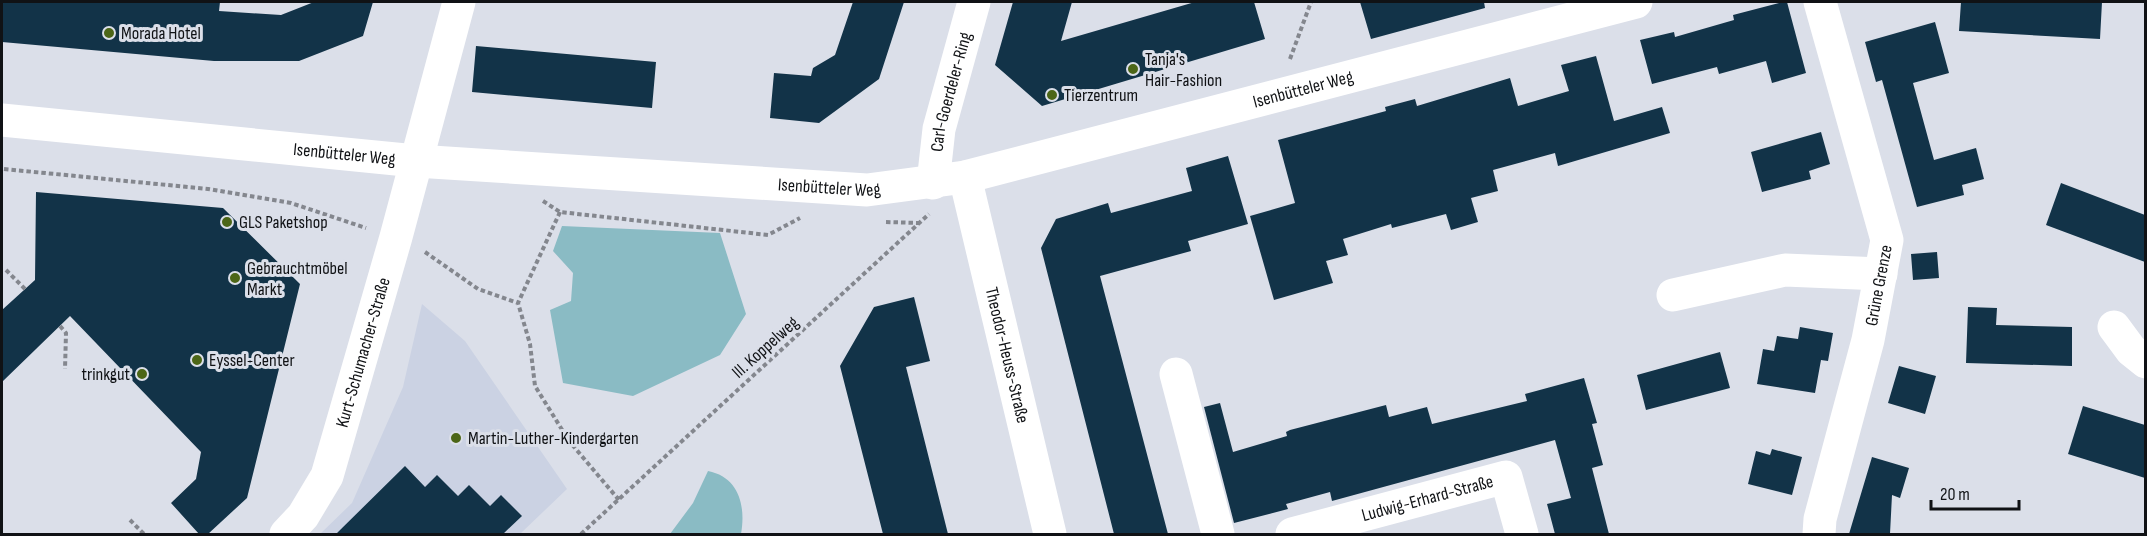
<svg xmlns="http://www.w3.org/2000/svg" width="2147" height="536" font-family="'Sofia Sans Condensed',sans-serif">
<rect width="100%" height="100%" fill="#dbdfe9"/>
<path fill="#cbd2e3" d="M422 304 465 341 567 489 520 534H320L352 503 403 387Z"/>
<path fill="#8abbc4" d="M562 226 720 233 746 314 720 355 633 396 563 383 550 310 571 301 573 273 553 251Z
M708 471C739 477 746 506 741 534H670L693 503Z"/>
<path fill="#123348" d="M2 2H220L219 11 281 15 314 2H373L363 36 299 61H214L2 42Z
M853 2H904L879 79 819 123 770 118 774 73 811 76 813 68 835 55Z
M1013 2H1072L1061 41 1195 2H1254L1265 39 1042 106 995 65Z
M1360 2H1484L1485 8 1371 39Z
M1783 2H1787L1806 73 1772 83 1766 61 1719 74 1717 67 1652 84 1640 40 1674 32 1675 37 1734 20 1733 15Z
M1961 2H2102L2100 39 1959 31Z
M1935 22 1949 73 1913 83 1934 160 1976 148 1984 179 1962 185 1964 195 1917 207 1882 80 1876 82 1865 42Z
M476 46 656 62 652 108 472 92Z
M1596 56 1614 121 1662 107 1670 133 1558 166 1555 153 1493 170 1498 191 1471 198 1478 222 1451 230 1446 214 1392 228 1391 224 1343 239 1348 255 1326 261 1333 283 1274 300 1250 216 1295 203 1278 140 1386 111 1385 107 1415 99 1417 106 1510 78 1518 106 1569 91 1561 65Z
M1821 132 1830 164 1809 171 1811 179 1762 192 1751 152Z
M1228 156 1248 224 1188 241 1191 251 1100 276 1168 534H1114L1041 248 1056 219 1108 203 1111 213 1192 191 1186 168Z
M2061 183 2145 215V262L2046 225Z
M36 192 223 208 300 284 247 498 208 534H199L171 503 196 479 201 452 70 316 2 382V310L35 280Z
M1937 252 1939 278 1913 280 1911 254Z
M914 297 930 361 906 367 948 534H883L840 366 874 307Z
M1968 307 1997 308 1996 325 2072 327V366L1966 363Z
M1800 327 1833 333 1828 361 1821 360 1815 393 1757 384 1763 349 1774 351 1777 336 1798 339Z
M1720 352 1730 388 1646 410 1637 375Z
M1899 366 1936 376 1925 414 1888 403Z
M1584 378 1597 423 1592 424 1603 465 1592 468 1609 534H1555L1547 504 1571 498 1555 440 1332 501 1330 492 1286 504 1288 509 1234 523 1204 407 1220 403 1233 452 1287 436 1286 432 1290 430 1386 405 1389 417 1427 407 1432 424 1527 401 1525 394Z
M2083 406 2145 425V478L2068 454Z
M1772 449 1802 457 1792 495 1748 484 1756 451 1770 455Z
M1872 457 1909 468 1900 498 1892 495 1890 534H1849Z
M405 466 425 487 437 475 458 496 469 485 490 506 501 495 522 516 503 534H336Z"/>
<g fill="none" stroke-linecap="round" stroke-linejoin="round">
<path stroke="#84878e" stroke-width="4" stroke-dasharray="4.5 3" stroke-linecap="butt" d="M1290 59 1311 2
M4 169 208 189 291 203 366 228
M543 201 560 212 768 235 800 218
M560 212 518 303 530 344 535 386 569 441 619 500
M886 222 920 223
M425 252 478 289 518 303
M6 270 25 289
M60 326 66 333 65 369
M130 520 144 534
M581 534 929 214"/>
<g stroke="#fff" stroke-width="33">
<path id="s1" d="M2 120 416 161 867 190 965 177 1636 2"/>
<path id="s2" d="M965 177 1050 534"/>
<path id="s3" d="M933 183 939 129 974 2"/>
<path d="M1673 295 1785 270 1881 274"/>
<path d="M2114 327 2131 350 2146 362"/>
<path d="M1176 374 1218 534"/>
<path id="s4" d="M286 534 303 516 327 476 396 237 459 2"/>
<path id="s5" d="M1292 534 1506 477 1522 534"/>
<path id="s6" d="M1819 534 1820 519 1868 340 1887 240 1820 2"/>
</g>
</g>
<g fill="#4c6617" stroke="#dbdfe9" stroke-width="2">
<circle cx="109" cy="33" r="6"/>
<circle cx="1133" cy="69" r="6"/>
<circle cx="1052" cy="95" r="6"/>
<circle cx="227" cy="222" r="6"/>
<circle cx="235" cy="278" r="6"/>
<circle cx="197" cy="360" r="6"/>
<circle cx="142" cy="374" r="6"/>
<circle cx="456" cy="438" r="6"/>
</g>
<g text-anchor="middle" stroke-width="6" stroke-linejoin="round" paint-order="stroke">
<g font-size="18" fill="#101215" stroke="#dbdfe9" text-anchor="start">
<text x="121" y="39">Morada Hotel</text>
<text x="1145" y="65">Tanja's<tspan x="1145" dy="21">Hair-Fashion</tspan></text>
<text x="1064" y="101">Tierzentrum</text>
<text x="239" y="228">GLS Paketshop</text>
<text x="247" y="274">Gebrauchtmöbel<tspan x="247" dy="21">Markt</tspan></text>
<text x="209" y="366">Eyssel-Center</text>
<text x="130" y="380" text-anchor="end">trinkgut</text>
<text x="468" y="444">Martin-Luther-Kindergarten</text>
</g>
<g font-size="18" fill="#101215" stroke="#dbdfe9">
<text dy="6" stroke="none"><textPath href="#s1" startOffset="1316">Isenbütteler Weg</textPath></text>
<text dy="6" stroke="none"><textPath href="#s3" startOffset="93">Carl-Goerdeler-Ring</textPath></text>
<text dy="6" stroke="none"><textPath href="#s1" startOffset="344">Isenbütteler Weg</textPath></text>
<text dy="6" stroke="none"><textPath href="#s1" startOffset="830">Isenbütteler Weg</textPath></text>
<text dy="6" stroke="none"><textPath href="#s6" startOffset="256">Grüne Grenze</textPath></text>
<text transform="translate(765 347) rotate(-42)" y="6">III. Koppelweg</text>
<text dy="6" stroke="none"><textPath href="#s4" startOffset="200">Kurt-Schumacher-Straße</textPath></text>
<text dy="6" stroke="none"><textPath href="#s2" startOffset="183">Theodor-Heuss-Straße</textPath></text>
<text dy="6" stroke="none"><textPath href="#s5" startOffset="140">Ludwig-Erhard-Straße</textPath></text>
</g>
</g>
<rect width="2147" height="536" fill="none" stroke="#101215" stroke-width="6"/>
<path d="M1931 500v9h88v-9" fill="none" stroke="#101215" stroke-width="3"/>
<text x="1940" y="500" font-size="18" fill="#101215" stroke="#dbdfe9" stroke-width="4.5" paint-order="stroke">20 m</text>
</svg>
